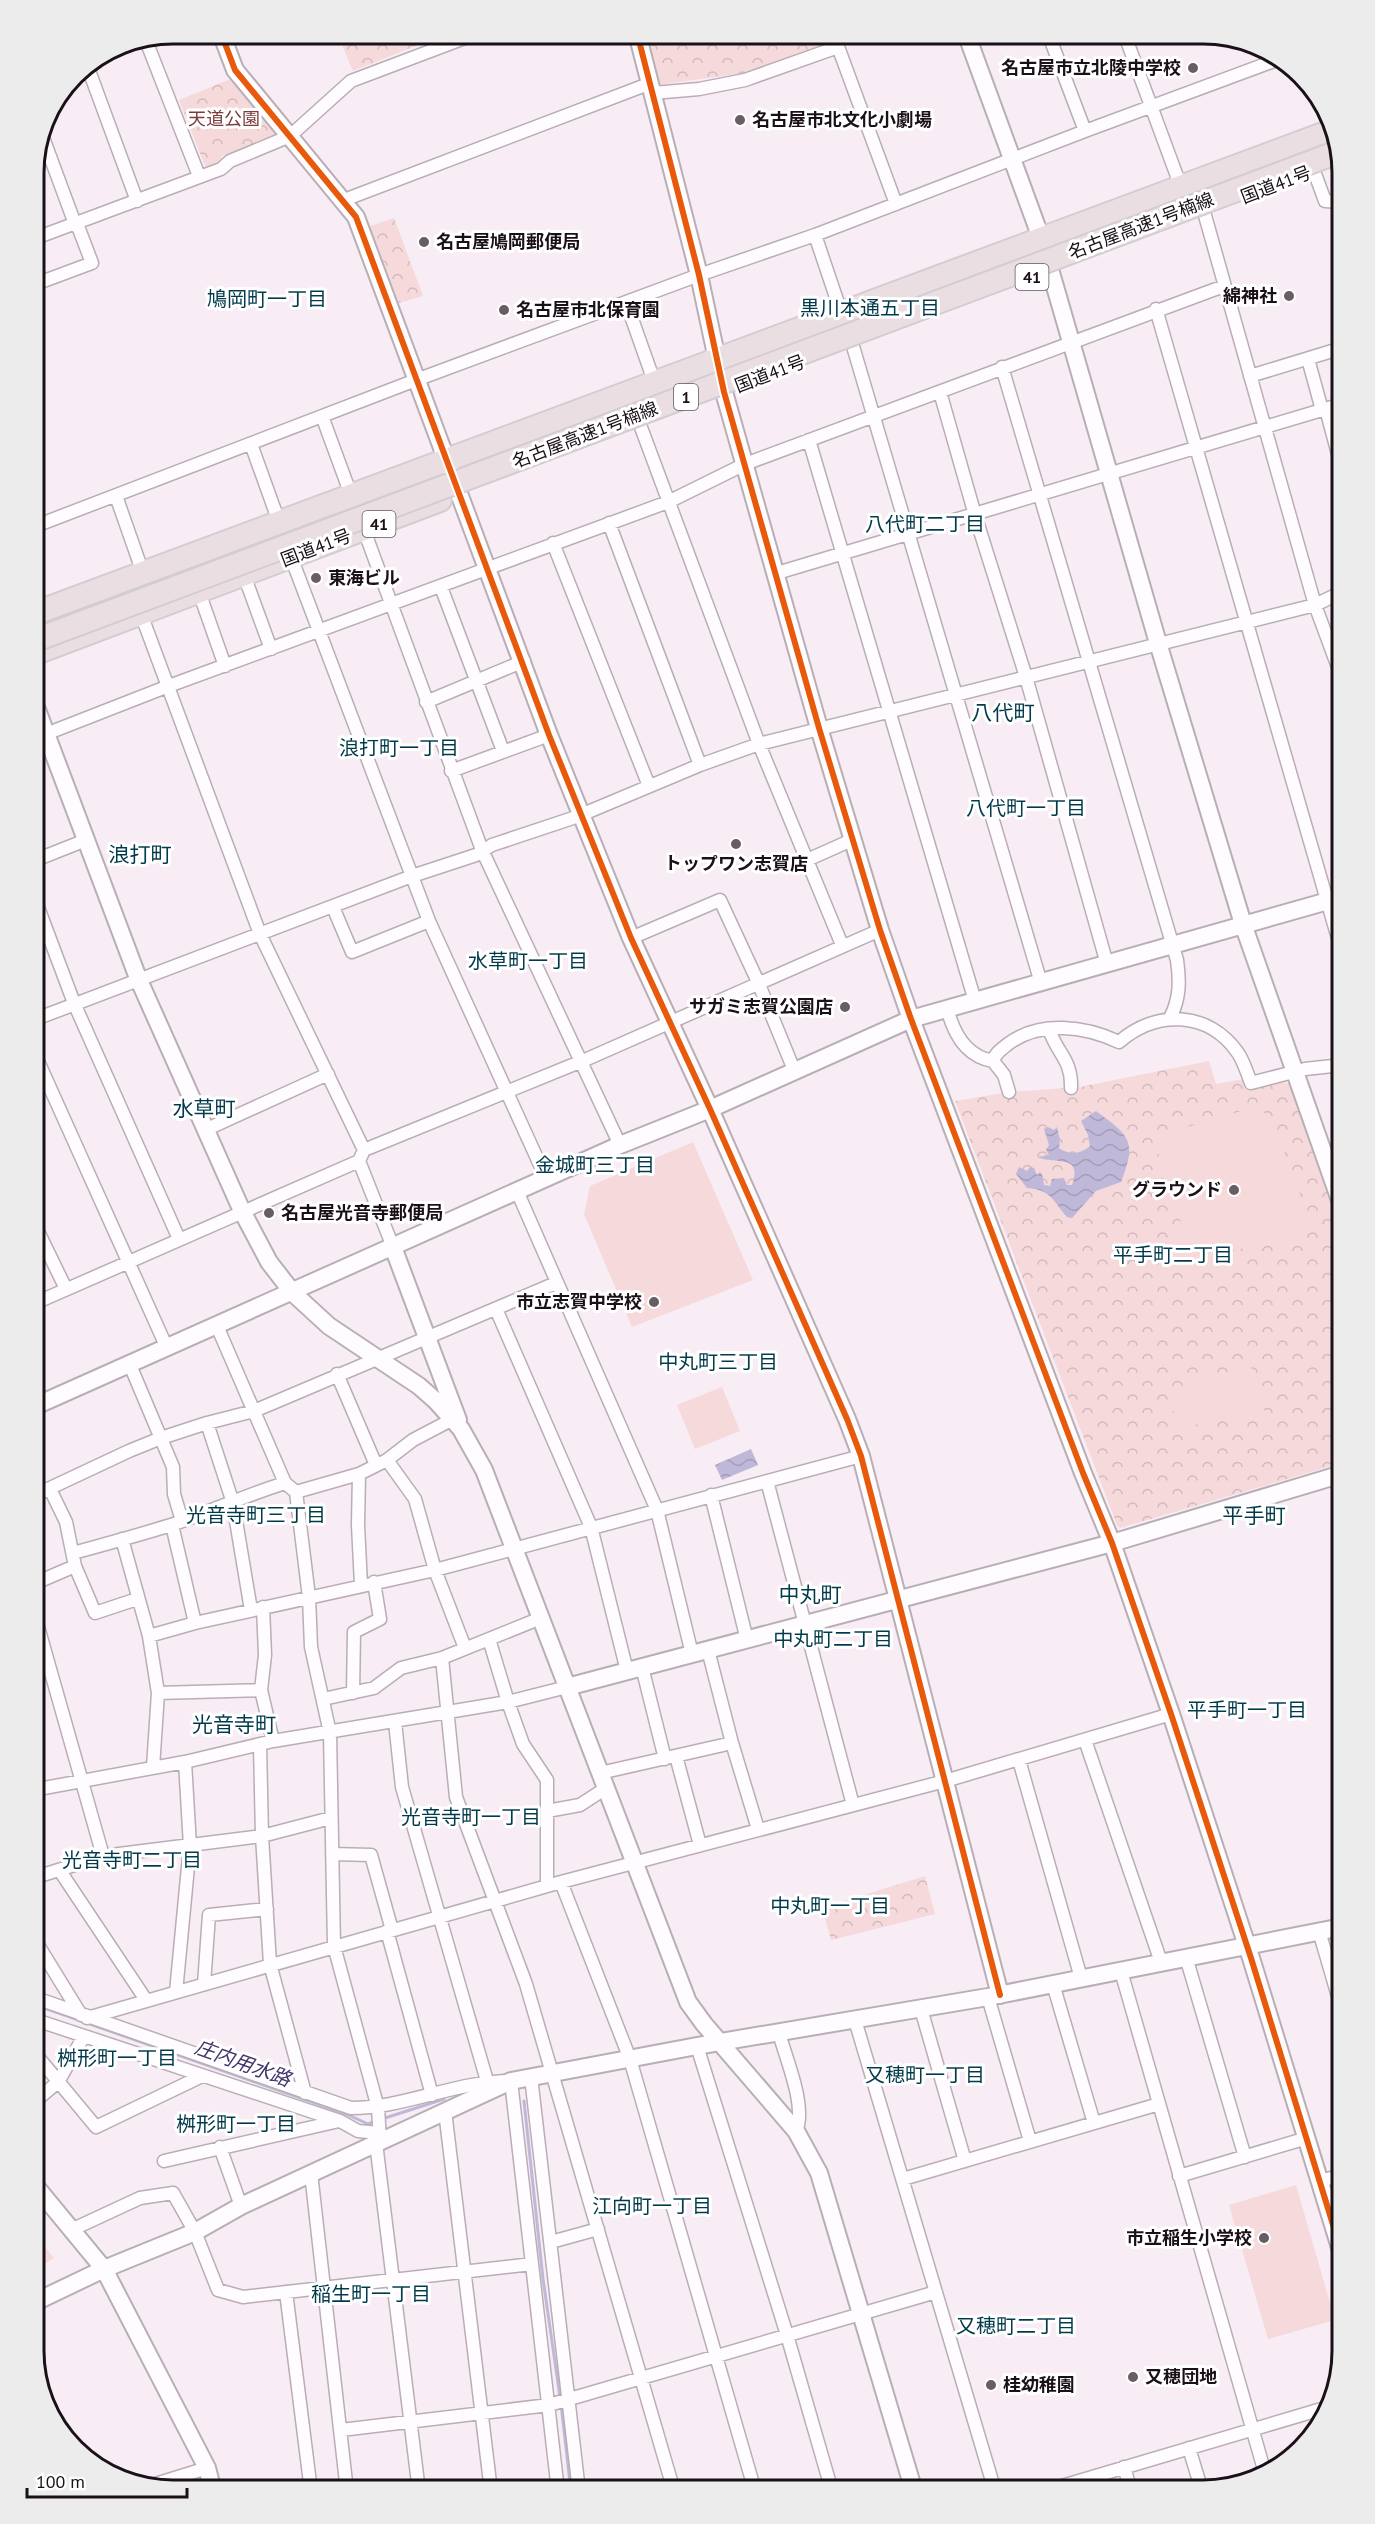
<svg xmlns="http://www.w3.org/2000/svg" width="1375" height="2524" font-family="'PT Sans','Noto Sans JP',sans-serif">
<defs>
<pattern id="park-crowns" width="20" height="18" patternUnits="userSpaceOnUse" patternTransform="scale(1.5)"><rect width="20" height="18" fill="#f6d9db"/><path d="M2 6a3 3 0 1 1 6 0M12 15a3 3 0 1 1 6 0" fill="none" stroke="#d2b9bb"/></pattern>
<pattern id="water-waves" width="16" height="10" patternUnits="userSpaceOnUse" patternTransform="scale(1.5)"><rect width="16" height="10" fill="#c0b8d8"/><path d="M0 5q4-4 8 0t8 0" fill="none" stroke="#a49db9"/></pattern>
</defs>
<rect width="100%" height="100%" fill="#f8ecf5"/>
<path fill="url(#park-crowns)" d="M337 33H448L353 71Z
M644 33H826L830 43 745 73 657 85Z
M233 78 277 131 276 136 222 156 218 165 209 169 205 166 179 100Z
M394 218 423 296 399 303 370 226Z
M1209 1061 1216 1084 1244 1079 1246 1088 1279 1081 1290 1084 1342 1237V1463L1120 1528 1117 1525 955 1101 1009 1092 1080 1087Z
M925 1876 935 1914 831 1940 822 1908Z"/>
<path fill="#f6d9db" d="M1258 1106 1274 1123 1313 1230 1258 1246 1201 1255 1188 1244 1157 1150 1170 1132Z
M693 1142 753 1280 632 1327 584 1214 590 1186Z
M1244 1366 1251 1367 1265 1413 1225 1418 1178 1429 1168 1392Z
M722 1387 740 1431 695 1449 677 1405Z
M1296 2185 1335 2320 1268 2339 1229 2205Z
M33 2231 54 2258 33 2272Z"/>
<path fill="url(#water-waves)" d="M1096 1111C1130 1136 1137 1141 1121 1182L1096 1191 1072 1218 1067 1217C1052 1200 1052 1190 1027 1188L1016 1174 1019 1167 1027 1171 1030 1167 1034 1168 1037 1175 1040 1172 1042 1174 1044 1185 1050 1186 1052 1179 1064 1178 1067 1185H1072C1083 1153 1055 1165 1037 1157L1049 1155 1046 1150 1049 1145 1044 1129 1048 1127 1054 1130 1057 1127 1060 1140 1059 1148C1069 1155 1080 1155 1090 1146L1088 1135 1081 1121Z
M751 1449 758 1465 722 1480 715 1465Z"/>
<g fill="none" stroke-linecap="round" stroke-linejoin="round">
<path stroke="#c0b8d8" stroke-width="3" d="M33 2004 346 2114 368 2124 376 2121
M524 2101 543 2279 560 2397
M382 2119 444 2099
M561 2404 571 2491"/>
<g stroke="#b8aeb5" stroke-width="15">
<path id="street" d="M833 33 896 204
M1048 33 1085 131
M1124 33 1181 187
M145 38 199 176
M87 65 137 201
M653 93 699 89 745 80 838 47
M1314 171 1325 201 1342 202
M344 200 651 83
M1204 212 1315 605 1342 678
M815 235 841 312
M33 239 221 169 230 161 290 136 351 81 478 33
M33 285 92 263 79 229 75 224 41 132
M626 302 654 381
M1156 309 1342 952
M852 343 1041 983
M1308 359 1322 410
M1002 367 1177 960C1180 981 1180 999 1170 1018
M1250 376 1342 348
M940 392 975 515 1026 677 1107 964
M1326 409 1342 469
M322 416 351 495
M639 422 759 744 842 945
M809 440 975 1001
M251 444 279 522
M116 496 143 573
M609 523 700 765
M33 527 416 380 699 275 815 235 1085 131 1282 58
M364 530 482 850 620 1145
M553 543 649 786
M291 557 429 921 546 1178
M777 573 1342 404
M244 575 271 649
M441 587 503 751
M199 592 225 666
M141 614 260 934 364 1150
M426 702 524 661
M33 739 166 687 668 502 745 464 1224 286
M451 771 549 735
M807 860 854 839
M33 861 86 840
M33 894 74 1003 179 1239
M333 907 352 952 429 921
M631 938 720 900 758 982 794 1070
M949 1015C956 1038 969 1057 993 1061 995 1053 1002 1049 1008 1044 1040 1020 1085 1026 1119 1042 1156 1010 1208 1010 1238 1053 1244 1062 1247 1073 1251 1083L1305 1069 1342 1065
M33 1020 412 876 476 855 492 845 576 817 700 765 759 744 1315 605 1342 592
M1049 1029C1057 1054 1072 1059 1071 1088
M33 1050 167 1348
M993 1061 1004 1075 1009 1092
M205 1130 328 1074
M517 1191 657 1510 692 1654
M33 1221 66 1289
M393 1247 359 1161 364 1150 587 1059 880 930
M33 1304 359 1161
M496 1309 591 1527 627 1671
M217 1326 285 1483
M130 1365 173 1467 174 1494 182 1521
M337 1374 376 1465
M207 1423 233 1503 251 1610
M387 1460 415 1499 435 1570 465 1648
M359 1474 358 1525 361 1585
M767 1481 853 1805
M50 1489 66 1522 75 1566 95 1613 137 1599
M296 1492 309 1597 311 1647 330 1733 334 1946 378 2108 380 2140
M711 1495 747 1640
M33 1496 129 1451 161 1438 207 1423 254 1411 556 1283
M172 1525 195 1623
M122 1539 149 1636 158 1693 153 1767
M73 1553C106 1544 139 1535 171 1525 210 1512 246 1495 285 1483L296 1492 359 1474 387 1460 413 1440 453 1419
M33 1584 75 1566
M263 1607 265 1655 261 1690 273 1741
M33 1609 103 1856
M149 1636 195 1623 435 1570 861 1456
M489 1639 508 1702 523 1744 547 1780V1811
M708 1650 732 1743 758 1829
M442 1658 456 1797 526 1984 674 2491
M642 1667 665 1759
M158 1693 261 1690
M353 1693 354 1632 380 1619 374 1582
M323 1699 374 1688 401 1668 442 1658 541 1618
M395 1722 402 1787 487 2081
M1085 1740 1161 1962
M260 1745 262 1836 270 1964 305 2093
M676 1756 700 1845
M1019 1760 1081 1978
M600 1773 732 1743
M33 1790 185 1762 273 1741 508 1702 567 1687
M332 1854 371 1855 392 1930
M60 1871 146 2000
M33 1878 103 1856 262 1836 331 1818
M561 1882 630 2059 755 2491
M547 1886V1811L580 1805 606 1788
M387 1931 432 2095
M1319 1931 1342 2010
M33 1937 81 2015
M1186 1957 1245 2157
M1121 1971 1265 2473
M204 1984 209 1915 267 1909
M1053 1984 1094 2123
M176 1992 190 1846 185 1762
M33 1997 351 2108C405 2108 456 2081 511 2081L558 2491
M988 1997 1030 2141
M921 2009 965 2161
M87 2018 561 1882 945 1781 1171 1714
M33 2019 340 2121 358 2131 380 2133
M855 2020 995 2491
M779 2033C786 2059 807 2107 796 2131
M697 2046 787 2335 832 2491
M33 2051 96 2127 202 2076
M531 2077 579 2491
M33 2103 58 2082 84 2036
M445 2111 491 2491
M376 2143 419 2491
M220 2147 241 2206
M164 2161 339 2121
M311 2173 347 2491
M1179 2176 1307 2138
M903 2179 1159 2104
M1320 2181 1342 2175
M71 2230 140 2198 173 2193 195 2232 218 2290 243 2297 532 2264
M551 2242 598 2229
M286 2292 311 2491
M341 2430 549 2405 936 2292
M1189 2448 1202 2491
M1124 2467 1131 2491
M149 2486 207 2468
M806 2491 830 2484
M1045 2491 1325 2408"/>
</g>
<g stroke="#b8aeb5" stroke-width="20">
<path id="secondary" d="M221 33 235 70 356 217 549 735 631 938 710 1109 847 1419 861 1456 1000 1995
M637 33 699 275 724 392 819 728 880 930 911 1019 1083 1473 1112 1543 1171 1714 1251 1958 1342 2254
M966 33 1041 238 1158 643 1243 924 1342 1206
M33 699 138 978 242 1211 269 1262 293 1293 329 1326 419 1386 436 1401 461 1429 484 1470 688 2002 704 2024 796 2131 819 2173 914 2491
M393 1247 458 1420
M33 1407 620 1145 710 1109 911 1019 1342 897
M567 1687 1112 1543 1342 1474
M33 2183 104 2269 207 2468 213 2491
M33 2303 104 2269 195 2232 241 2206 511 2081 697 2046 988 1997 1342 1927"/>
</g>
<g stroke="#d3cdd1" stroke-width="26">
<path id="highway" d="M33 614 1334 130
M33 654 440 500"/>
</g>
<use href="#street" stroke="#fefcfe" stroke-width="12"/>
<use href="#secondary" stroke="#fefcfe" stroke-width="16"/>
<use href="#highway" stroke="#ebdee3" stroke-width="22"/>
<g stroke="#d3cdd1" stroke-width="26" stroke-linecap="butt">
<path id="highway-bridge" d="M33 641 1338 152"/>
</g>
<use href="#highway-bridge" stroke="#ebdee3" stroke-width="22"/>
<g stroke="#fff" stroke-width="10">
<path id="cycleway" d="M221 33 235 70 356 217 549 735 631 938 710 1109 847 1419 861 1456 1000 1995
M637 33 699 275 724 392 819 728 880 930 911 1019 1083 1473 1112 1543 1171 1714 1251 1958 1342 2254"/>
</g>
<use href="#cycleway" stroke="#e8590c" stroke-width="6"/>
</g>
<g fill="#685d65" stroke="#fff" stroke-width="2">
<circle cx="1193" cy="68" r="6"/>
<circle cx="740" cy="120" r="6"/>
<circle cx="424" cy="242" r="6"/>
<circle cx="1289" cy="296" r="6"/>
<circle cx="504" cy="310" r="6"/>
<circle cx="316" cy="578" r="6"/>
<circle cx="736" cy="844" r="6"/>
<circle cx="845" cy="1007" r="6"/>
<circle cx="1234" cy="1190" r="6"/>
<circle cx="269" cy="1213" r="6"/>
<circle cx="654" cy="1302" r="6"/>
<circle cx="1264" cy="2238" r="6"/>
<circle cx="1133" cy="2377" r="6"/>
<circle cx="991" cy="2385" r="6"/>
</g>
<g text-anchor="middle" stroke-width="6" stroke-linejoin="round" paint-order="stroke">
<g fill="#fff" stroke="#5f585d" stroke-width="1.5">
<rect x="1015.5" y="264" width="33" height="26" rx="4.5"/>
<rect x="674" y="384" width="24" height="26" rx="4.5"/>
<rect x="362.5" y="511" width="33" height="26" rx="4.5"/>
</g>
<g font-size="16" font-weight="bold" fill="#1a1018">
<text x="1032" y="283">41</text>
<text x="686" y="403">1</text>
<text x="379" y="530">41</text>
</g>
<g font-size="18" font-weight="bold" fill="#1a1018" stroke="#fff" text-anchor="start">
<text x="1181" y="74" text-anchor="end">名古屋市立北陵中学校</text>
<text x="752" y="126">名古屋市北文化小劇場</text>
<text x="436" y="248">名古屋鳩岡郵便局</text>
<text x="1277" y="302" text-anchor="end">綿神社</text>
<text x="516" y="316">名古屋市北保育園</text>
<text x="328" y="584">東海ビル</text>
<text x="736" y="870" text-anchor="middle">トップワン志賀店</text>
<text x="833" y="1013" text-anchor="end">サガミ志賀公園店</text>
<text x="1222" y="1196" text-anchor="end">グラウンド</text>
<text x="281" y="1219">名古屋光音寺郵便局</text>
<text x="642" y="1308" text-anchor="end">市立志賀中学校</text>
<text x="1252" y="2244" text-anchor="end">市立稲生小学校</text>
<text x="1145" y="2383">又穂団地</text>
<text x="1003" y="2391">桂幼稚園</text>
</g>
<g font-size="18" fill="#7c3c3c" stroke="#fff">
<text x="224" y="125">天道公園</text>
</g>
<g font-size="18" fill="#1a1018" stroke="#fff">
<text transform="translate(1276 185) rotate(-21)" y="6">国道41号</text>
<text transform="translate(1141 226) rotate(-21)" y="6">名古屋高速1号楠線</text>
<text transform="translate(770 374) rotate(-21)" y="6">国道41号</text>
<text transform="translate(585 435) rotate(-21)" y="6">名古屋高速1号楠線</text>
<text transform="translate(316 548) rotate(-21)" y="6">国道41号</text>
</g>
<g font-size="20" fill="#013a4b" stroke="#fff">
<text x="267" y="306">鳩岡町一丁目</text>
<text x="870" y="315">黒川本通五丁目</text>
<text x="925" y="531">八代町二丁目</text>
<text x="399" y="755">浪打町一丁目</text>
<text x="1026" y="815">八代町一丁目</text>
<text x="528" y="968">水草町一丁目</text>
<text x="595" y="1172">金城町三丁目</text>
<text x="1173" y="1262">平手町二丁目</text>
<text x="718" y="1369">中丸町三丁目</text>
<text x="256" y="1522">光音寺町三丁目</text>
<text x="833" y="1646">中丸町二丁目</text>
<text x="1247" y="1717">平手町一丁目</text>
<text x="471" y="1824">光音寺町一丁目</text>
<text x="132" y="1867">光音寺町二丁目</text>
<text x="830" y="1913">中丸町一丁目</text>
<text x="117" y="2065">桝形町一丁目</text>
<text x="925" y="2082">又穂町一丁目</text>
<text x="236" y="2131">桝形町一丁目</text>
<text x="652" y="2213">江向町一丁目</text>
<text x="371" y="2301">稲生町一丁目</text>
<text x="1016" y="2333">又穂町二丁目</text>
</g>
<g font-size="20" font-style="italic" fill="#41356b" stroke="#fff">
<text transform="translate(243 2063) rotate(20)" y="7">庄内用水路</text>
</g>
<g font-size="21" fill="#013a4b" stroke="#fff">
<text x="1003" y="720">八代町</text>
<text x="140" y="862">浪打町</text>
<text x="204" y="1116">水草町</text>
<text x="1254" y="1523">平手町</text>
<text x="810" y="1602">中丸町</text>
<text x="234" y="1732">光音寺町</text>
</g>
</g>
<path d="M0 0H1375V2524H0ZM173 44H1203A129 129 0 0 1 1332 173V2351A129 129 0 0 1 1203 2480H173A129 129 0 0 1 44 2351V173A129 129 0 0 1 173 44Z" fill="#edeced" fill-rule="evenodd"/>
<path fill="none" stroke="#1a1018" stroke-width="3" d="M173 44H1203A129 129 0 0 1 1332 173V2351A129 129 0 0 1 1203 2480H173A129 129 0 0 1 44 2351V173A129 129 0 0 1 173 44Z"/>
<path d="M27 2488v9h160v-9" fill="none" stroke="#1a1018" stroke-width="3"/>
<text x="36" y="2488" font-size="18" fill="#1a1018" stroke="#ffffff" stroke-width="4.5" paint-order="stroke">100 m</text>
</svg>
